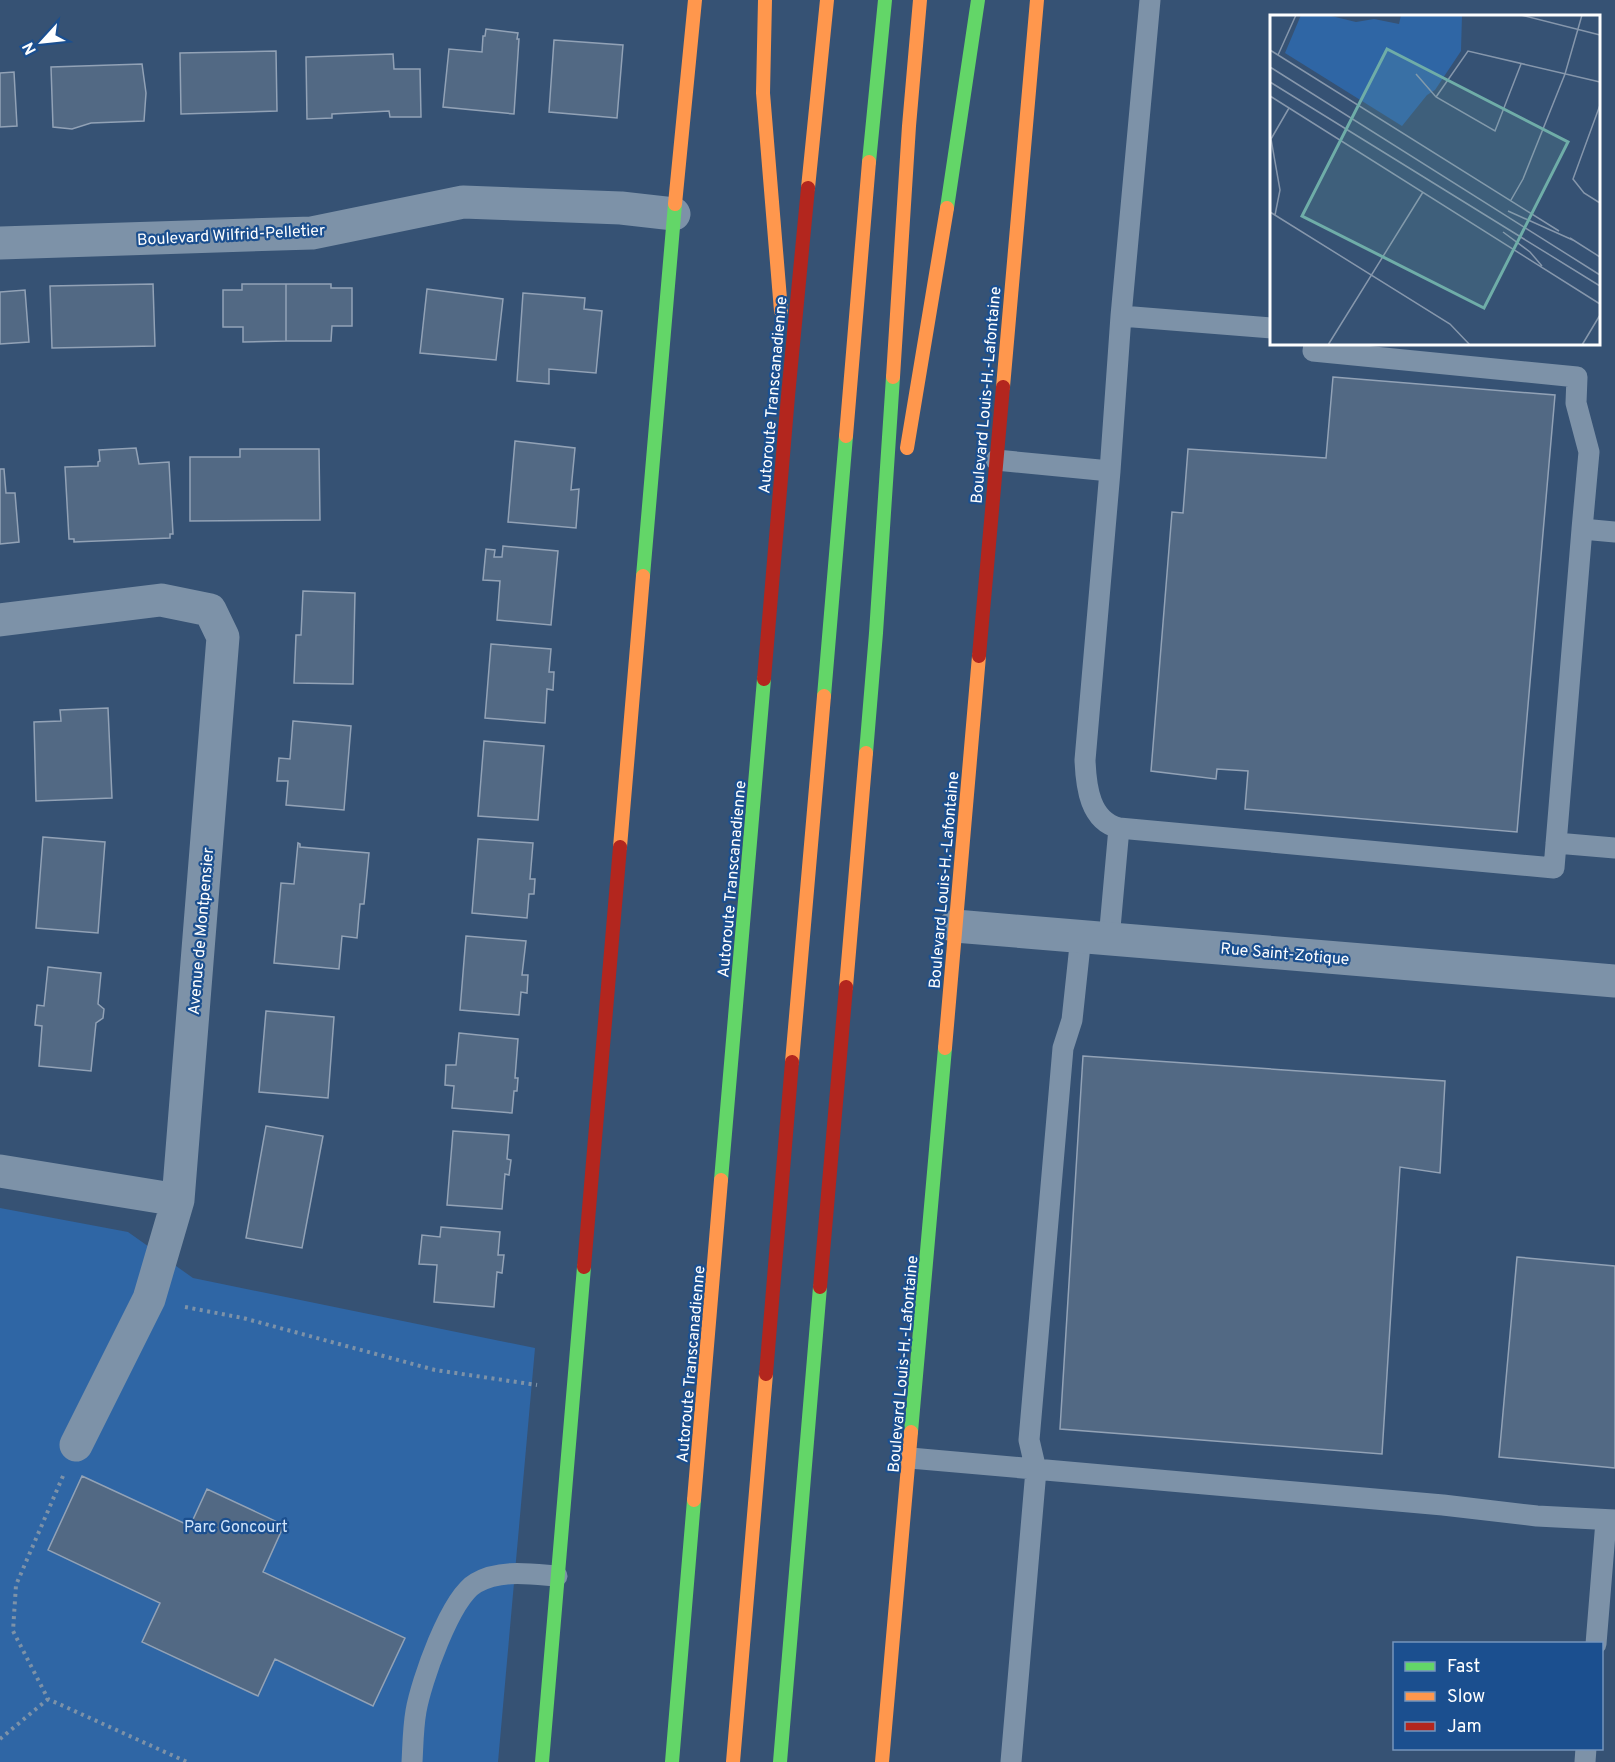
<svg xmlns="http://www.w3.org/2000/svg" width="1615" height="1762" font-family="Overpass,sans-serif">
<rect width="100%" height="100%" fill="#365274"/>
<path fill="#2f66a5" d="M0 1208 128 1232 193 1278 535 1348 498 1762H0Z"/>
<path fill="#526984" stroke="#92a2b6" stroke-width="1.5" d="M486 29 518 33 517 39H519L514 114 443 107 449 49 482 52 483 36H485Z
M554 40 623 45 617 118 549 112Z
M276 51 277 111 181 114 180 53Z
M393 54 394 69H420L421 117H390L389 111 332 114V118L307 119 306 57Z
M142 64 146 93 144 121 91 123 72 129 53 127 51 67Z
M14 72 17 126 0 127V73Z
M153 284 155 346 52 348 50 286Z
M242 284H286V341L243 342V327H223V290H242Z
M286 284H331V288H352V326H332L331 341H286Z
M427 289 503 299 496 360 420 353Z
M25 290 29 342 0 344V292Z
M523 293 585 298 584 309 602 311 596 373 549 369V384L517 381Z
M1333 377 1555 395 1517 832 1245 809 1248 771 1217 769 1216 779 1151 771 1172 512 1183 513 1188 449 1326 458Z
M515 441 575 448 571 490 579 489 576 528 508 522Z
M136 448 139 464 169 462 173 534H170V538L74 542V539H69L65 467 98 466V462L100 461 99 450Z
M240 449H319L320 520 190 521V457H240Z
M0 469H4L6 493H15L19 542 0 544Z
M503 546 558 551 551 625 497 620 500 581 483 580 486 549 495 550 494 557H502Z
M303 591 355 593 353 684 294 683 296 635H301Z
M491 644 551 649 549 672H554L553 690 547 689 545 723 485 718Z
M108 708 112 798 36 801 34 722 61 721 60 710Z
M293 721 351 726 344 810 286 805 288 781H277L279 758 290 759Z
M484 741 544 746 538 820 478 816Z
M43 837 105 842 98 933 36 928Z
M478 839 533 843 530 879H535L534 894H529L527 918 472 913Z
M298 843 300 844V847L369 853 364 904H360L357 938 342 936 339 969 274 963 281 883 294 884Z
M466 936 526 941 522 975H528L527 993 521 992 519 1015 460 1010Z
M48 967 101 973 98 1004 104 1009 103 1018 96 1023 91 1071 39 1066 42 1026 35 1025 37 1005 44 1006Z
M266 1011 334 1017 328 1098 259 1092Z
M459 1033 518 1039 515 1078H518L517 1091H514L512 1113 452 1108 454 1086 445 1085 446 1065H456Z
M1083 1056 1445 1081 1440 1173 1400 1167 1382 1454 1060 1429Z
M266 1126 323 1136 302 1248 246 1238Z
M453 1131 509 1135 507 1159 511 1160 509 1175 505 1174 502 1209 447 1205Z
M441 1227 500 1232 498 1255H504L502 1273 497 1272 494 1307 434 1302 437 1265 419 1264 422 1235 440 1237Z
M1517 1257 1615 1266V1468L1499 1457Z
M82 1476 190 1526 207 1489 284 1525 263 1572 405 1638 373 1706 275 1659 258 1696 142 1642 160 1603 48 1550Z"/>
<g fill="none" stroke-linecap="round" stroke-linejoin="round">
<path stroke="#7d92a8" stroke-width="4" stroke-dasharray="3 4.5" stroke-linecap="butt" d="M185 1307 243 1318 435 1370 537 1385
M63 1476 16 1585 13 1631 48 1699 187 1762
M0 1739 48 1699"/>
<path stroke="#7d92a8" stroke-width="21" d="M1121 316 1272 328
M1314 344 1313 351 1577 377 1576 403 1589 452 1582 529
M996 460 1110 471 1121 316 1150 0
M1110 471 1085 760C1086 787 1090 821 1119 828
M1556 843 1615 848
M1109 939 1119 828 1554 868 1582 529 1615 532
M910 1458 1443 1505 1537 1516 1615 1520
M1596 1644 1606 1521
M412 1762C413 1745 413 1728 416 1711 421 1682 450 1598 476 1583 500 1569 531 1574 557 1576
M1011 1762 1036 1470 1029 1440 1063 1048 1072 1020 1081 936
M1585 1762 1586 1748"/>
<path stroke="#7d92a8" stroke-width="33" d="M0 243 312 233 463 202 621 208 674 214
M0 620 161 600 210 610 223 637 178 1200 149 1299 76 1445
M955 926 1615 981
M0 1171 178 1200"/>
<path stroke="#63d668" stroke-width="14" d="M869 162 885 0
M947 208 978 0
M643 576 675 204
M824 696 846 436
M866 753 876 633 893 377
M721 1180 764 679
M911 1432 945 1048
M542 1762 584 1267
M672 1762 694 1500
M780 1762 820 1287"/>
<path stroke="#ff974d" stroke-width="14" d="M765 0 763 93 781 311
M808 188 827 0
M675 204 695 0
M893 377 909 126 920 0
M1003 387 1037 0
M846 436 869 162
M907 448 947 208
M620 847 643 576
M846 987 866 753
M945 1048 979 656
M792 1062 824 696
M694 1500 721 1180
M733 1762 766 1374
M882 1762 911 1432"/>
<path stroke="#b3261e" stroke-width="14" d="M979 656 1003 387
M764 679 788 396 808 188
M584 1267 620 847
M820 1287 846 987
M766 1374 792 1062"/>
</g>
<g text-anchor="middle" stroke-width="4.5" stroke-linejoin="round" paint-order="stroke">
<g font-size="16" fill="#fff" stroke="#1b4f8f">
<text transform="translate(231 234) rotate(-3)" y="6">Boulevard Wilfrid-Pelletier</text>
<text transform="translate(772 395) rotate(-85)" y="6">Autoroute Transcanadienne</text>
<text transform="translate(985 395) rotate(-85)" y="6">Boulevard Louis-H.-Lafontaine</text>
<text transform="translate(731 879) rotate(-85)" y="6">Autoroute Transcanadienne</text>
<text transform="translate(943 880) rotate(-85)" y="6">Boulevard Louis-H.-Lafontaine</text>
<text transform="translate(200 931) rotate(-85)" y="6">Avenue de Montpensier</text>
<text transform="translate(1285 953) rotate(5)" y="6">Rue Saint-Zotique</text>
<text transform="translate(690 1364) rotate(-85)" y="6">Autoroute Transcanadienne</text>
<text transform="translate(902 1364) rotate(-85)" y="6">Boulevard Louis-H.-Lafontaine</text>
</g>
<g font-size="16" fill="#cfe3fa" stroke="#1b4f8f">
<text x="236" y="1532">Parc Goncourt</text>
</g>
</g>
<g transform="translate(1270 15)">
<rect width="330" height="330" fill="#365274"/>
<path d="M31 0H57L86 7 104 4 129 9 131 0H192L191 36 165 75 157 80 132 111 15 38Z" fill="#2f66a5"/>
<path fill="none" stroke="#8697ac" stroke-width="1.5" d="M251 0 330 20M0 35 289 216M8 40 26 0M0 52 330 260M146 59 166 82 225 116 251 49M0 67 330 271M0 81 330 289M166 82 198 36 330 67M330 90 303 164 314 178 330 188M241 185 253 164 295 59 312 0M238 196 305 226M0 197 180 309 200 330M5 200 10 175 1 124 19 93M233 217 260 237 272 251M300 223 330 242M58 330 153 177M312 330 330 300"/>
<path fill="#6fada8" fill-opacity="0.15" stroke="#6fada8" stroke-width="3" d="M117 34 298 127 214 293 32 201Z"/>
<rect width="330" height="330" fill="none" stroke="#fff" stroke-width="3"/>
</g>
<rect x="1393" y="1642" width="210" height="108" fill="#1b4f8f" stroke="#7695bc" stroke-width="1.5"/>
<rect x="1405" y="1662" width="30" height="9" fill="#63d668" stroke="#7695bc" stroke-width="1.5"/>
<text x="1447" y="1672" font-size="18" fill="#ffffff">Fast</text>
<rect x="1405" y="1692" width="30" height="9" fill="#ff974d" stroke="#7695bc" stroke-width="1.5"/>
<text x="1447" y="1702" font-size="18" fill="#ffffff">Slow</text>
<rect x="1405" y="1722" width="30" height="9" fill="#b3261e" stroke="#7695bc" stroke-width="1.5"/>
<text x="1447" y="1732" font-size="18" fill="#ffffff">Jam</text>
<g transform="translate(42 42) rotate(243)" stroke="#1b4f8f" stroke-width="4.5" paint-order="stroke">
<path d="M0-4.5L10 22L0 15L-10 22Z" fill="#ffffff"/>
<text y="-9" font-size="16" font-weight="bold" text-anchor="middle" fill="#ffffff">N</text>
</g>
</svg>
